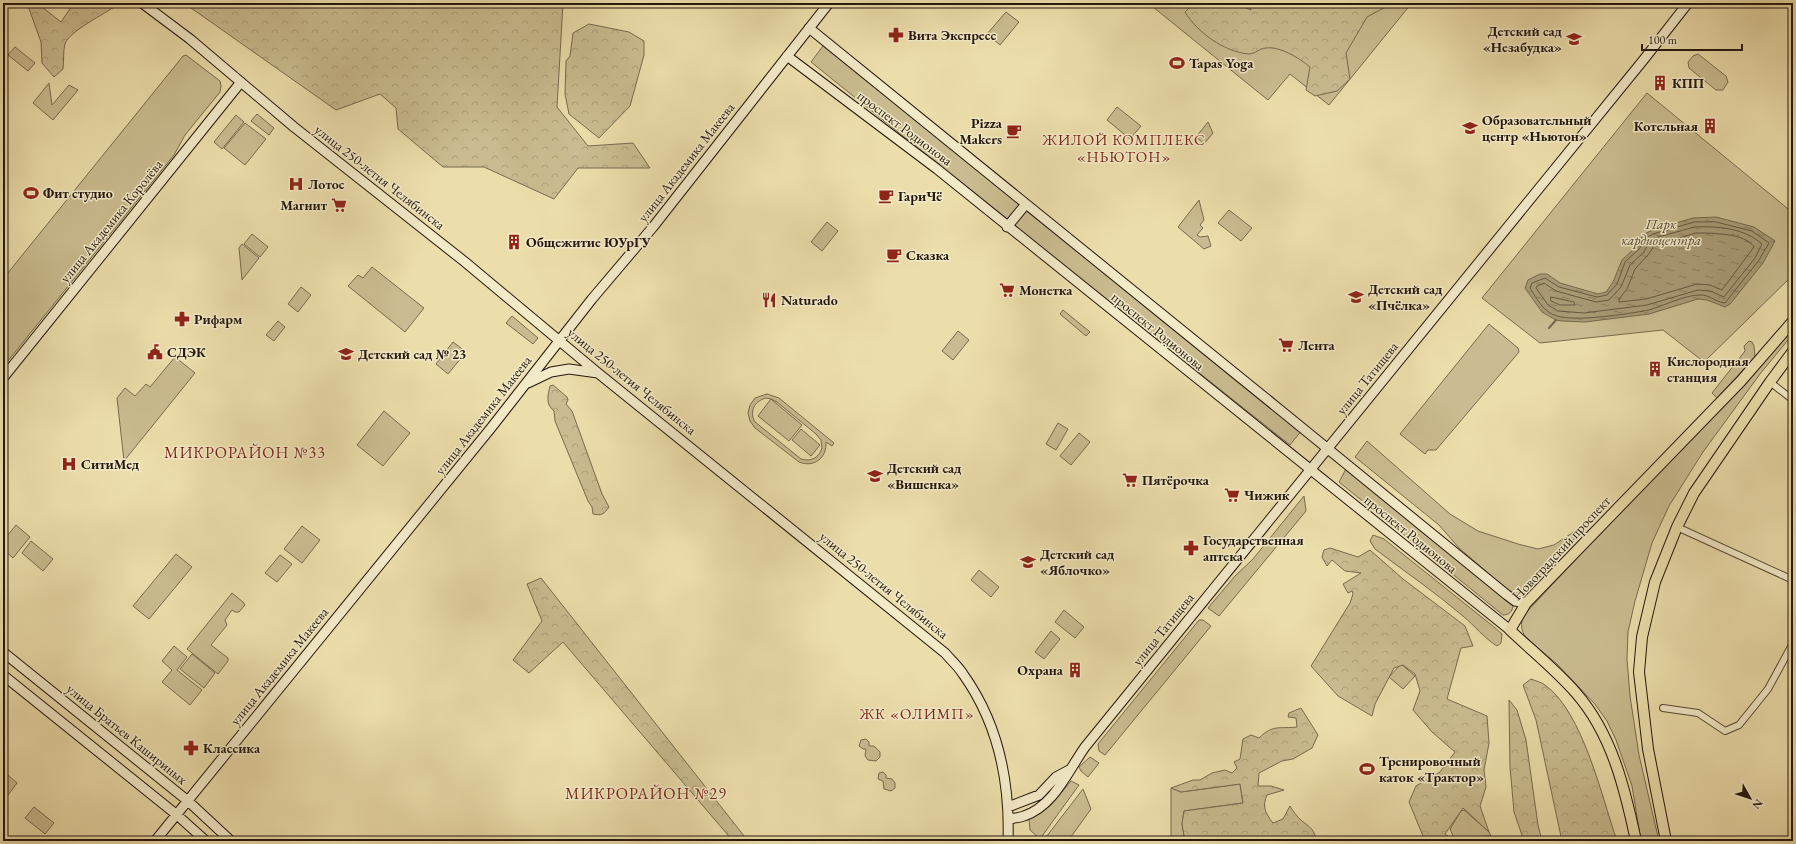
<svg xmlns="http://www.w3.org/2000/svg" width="1796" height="844" font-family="'EB Garamond',serif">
<defs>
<pattern id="forest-crowns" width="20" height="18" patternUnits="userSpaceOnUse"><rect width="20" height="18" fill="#cabc90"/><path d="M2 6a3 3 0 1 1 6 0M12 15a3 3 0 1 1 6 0" fill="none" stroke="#ada17b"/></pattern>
<pattern id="water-ripples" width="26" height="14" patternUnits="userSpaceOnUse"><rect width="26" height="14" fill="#a89a75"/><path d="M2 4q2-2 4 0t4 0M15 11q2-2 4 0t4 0" fill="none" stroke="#897d5e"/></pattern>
</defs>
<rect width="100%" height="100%" fill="#ecdeab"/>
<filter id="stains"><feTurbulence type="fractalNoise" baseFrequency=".005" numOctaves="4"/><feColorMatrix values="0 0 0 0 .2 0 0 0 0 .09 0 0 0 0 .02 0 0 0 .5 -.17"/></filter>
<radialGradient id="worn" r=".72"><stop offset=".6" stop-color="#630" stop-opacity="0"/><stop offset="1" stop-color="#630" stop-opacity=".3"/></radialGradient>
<path fill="#cabc90" stroke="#776a4e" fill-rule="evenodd" d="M1148 3H1410L1411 4 1329 105 1290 74 1268 100Z
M1006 12 1019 22 1000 45 987 34Z
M823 46 1020 204 1007 220 811 62Z
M15 47 35 63 28 71 8 55Z
M1698 54 1726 76 1728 82 1723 90H1716L1689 68 1688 62 1693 56Z
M186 55 220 81 221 86 220 92 185 135 174 155 3 367V279L183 56Z
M49 83 52 105 69 85 78 90 53 120 33 103Z
M1647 93 1793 213V275L1704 362 1663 330 1540 343 1482 298Z
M1117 107 1141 126 1130 139 1107 120Z
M257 114 274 128 269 135 251 121Z
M236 115 244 122 222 149 214 142Z
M1208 122 1213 133 1204 144 1196 137Z
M245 123 266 139 245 165 224 148Z
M1199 200 1204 220 1200 225 1203 228 1197 235 1200 237 1208 236 1211 246 1204 249 1178 227Z
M1027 210 1302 430 1290 445 1014 226Z
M1229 210 1252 228 1241 241 1218 223Z
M827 222 838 231 822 251 811 242Z
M252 234 268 247 260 257 244 244Z
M242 244 259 258 242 280 239 248Z
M372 267 424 308 405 332 348 286 358 275 363 278Z
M301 287 311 295 298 312 288 304Z
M1063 310 1090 332 1086 336 1060 314Z
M512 316 538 338 533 344 506 323Z
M278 321 285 327 274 341 266 335Z
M1489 324 1518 348 1519 352 1436 450H1428L1425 454 1400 434Z
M1793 325V334L1760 374 1703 452 1669 506 1652 543 1635 601 1628 632 1627 659 1630 696 1639 755 1659 841H1641L1632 786 1616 740 1607 721 1594 703 1557 664 1526 638C1521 630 1520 624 1524 615Z
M958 331 969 340 953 360 942 351Z
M1749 341 1752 342 1754 346 1755 357 1717 398 1712 393 1745 351 1744 346Z
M453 342 466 352 448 374 436 364Z
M175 357 195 373 124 461 117 398 125 388 135 396 146 384 150 387Z
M767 394 779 398 834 443 832 446 826 442C827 458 814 468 799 462L755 428 750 421 748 413 750 405 755 398ZM766 398 771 399 758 416 789 441 802 425 771 399 777 402 816 434 821 440 822 448C819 458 811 462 801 459L755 422C749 412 754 401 766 398Z
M384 411 410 433 383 466 357 445Z
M1058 423 1068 429 1056 450 1046 444Z
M801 429 820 445 811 456 792 440Z
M1079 433 1090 442 1071 465 1060 456Z
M1367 441 1450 514 1478 531 1518 544 1538 549 1554 545 1584 525 1604 503 1607 505 1522 594 1510 592 1459 548 1439 525 1355 457Z
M1346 469 1512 603 1513 606C1512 612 1509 615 1503 615L1339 482Z
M1304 496 1306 511 1219 616 1208 608 1235 576 1253 559Z
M16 525 30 537 13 558 3 549V541Z
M302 526 320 540 302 563 284 549Z
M1373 535 1384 539 1494 627 1502 634 1501 643 1497 646C1484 638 1475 626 1463 616 1435 592 1404 571 1375 549L1370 541Z
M31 541 53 559 43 571 22 553Z
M176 554 192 567 149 619 133 606Z
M280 555 292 564 277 582 265 573Z
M979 570 999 587 991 597 971 580Z
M232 593 243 602 245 605 239 612H235L232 610 225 620 227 625 211 645 228 658V661L218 674 187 649Z
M1064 610 1084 627 1075 638 1055 622Z
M1199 620H1203L1211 626 1105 755 1099 751 1098 744Z
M1051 631 1060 639 1044 659 1035 652Z
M174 646 187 657 177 670 202 690 190 705 162 682 172 670 162 661Z
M192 654 215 673 204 688 180 669Z
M1401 664 1415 676 1403 689 1389 677Z
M866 739 869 742V746H874L880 752V757L876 761 868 760 865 756 866 749H863L859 746 861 740Z
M1090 757 1099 763 1088 777 1081 771 1079 767Z
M3 771 17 783 8 795 3 792Z
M883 772 886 775V778L892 779 895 783V788L891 791 884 789 883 781 878 779 879 773Z
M1071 781 1079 785 1040 839 1030 830 1029 819 1051 805Z
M1240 784 1243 803 1184 811 1182 824 1185 841H1171V788L1181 792Z
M1083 789 1091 809 1068 841H1043Z
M34 807 54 823 45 834 25 818Z
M1464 810 1489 832 1491 836 1454 838 1450 829 1461 811Z"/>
<path fill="url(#forest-crowns)" stroke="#776a4e" d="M29 3H37L61 22 74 3H115L117 5C105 14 69 31 65 44 63 51 64 61 63 69L54 77 42 63 41 42 28 6Z
M184 3H563L557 107 588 146 633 143 650 168H578L554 199 484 167H443L398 129 396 108 380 94 336 110Z
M1226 3H1234L1251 10 1249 3H1393L1367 17 1346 53 1350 79 1337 91 1315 96 1306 90 1310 67C1299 58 1280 46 1266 48 1260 48 1255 54 1249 54 1224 52 1197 32 1185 12L1192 5Z
M589 24 629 32 644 41V55L630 106 599 138 569 114 565 94 566 61 570 56 573 33Z
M553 385 567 397 568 400 566 404 572 411 602 494 609 507C604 514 602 516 593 514L592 507 588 501 555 421 554 411C545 404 548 395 550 386Z
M1330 548 1358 557 1370 550 1403 579 1465 626 1473 646 1461 648 1447 699 1487 716 1489 743 1484 770 1486 787 1480 806 1489 832 1463 808 1445 834 1453 840 1486 839 1485 841H1425L1409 802 1416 786 1440 772 1455 752 1432 732 1413 710 1420 691 1415 674 1403 665 1394 668 1375 704 1372 716 1338 696 1311 666 1350 603 1353 594 1352 591 1348 593 1343 584 1361 573 1345 571 1332 560 1327 566 1322 557 1324 550Z
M541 578 748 841H733L563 642 529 673 513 660 542 621 527 584Z
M1531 679C1536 681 1541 682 1545 685 1583 712 1602 798 1617 841H1562L1536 720 1523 685Z
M1509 700 1517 710 1526 740 1538 825 1542 841H1524L1514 812 1510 767Z
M1301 708 1318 735 1312 748 1293 759 1282 761 1259 773 1258 786H1271L1284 790 1267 795C1262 806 1265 813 1273 823L1283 819 1290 806C1293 811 1297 817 1302 821 1310 827 1315 830 1316 841H1185L1182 824 1184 811 1243 803 1240 784 1181 792 1171 788 1193 780H1200L1212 773 1225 770 1232 773 1237 768 1234 762 1240 759 1243 739 1251 735 1259 738C1273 724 1280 729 1297 727L1296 718 1288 717 1289 713Z"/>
<path fill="url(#water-ripples)" stroke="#73664b" d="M1716 217 1754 227 1775 241 1763 263 1730 304 1725 307 1707 300 1698 299 1649 314 1585 322 1562 321 1556 320 1542 312 1525 288 1528 280 1540 274H1547L1560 283 1598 294 1606 292 1613 282 1622 260 1637 246 1643 235 1652 230 1693 218Z"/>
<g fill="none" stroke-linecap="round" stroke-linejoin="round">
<path stroke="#665841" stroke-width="1" d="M1716 222 1752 231 1769 243 1759 260 1725 303C1715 302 1709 294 1699 295 1685 295 1663 306 1649 310 1628 314 1576 322 1557 316 1543 312 1537 299 1530 288L1532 283 1545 278 1559 287 1597 297 1607 295 1617 284 1625 262 1640 248 1646 238 1653 234 1694 222Z
M1695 227C1718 226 1744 228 1762 244L1755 258 1724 297 1710 291 1698 290 1647 305 1584 313 1558 311 1548 305 1536 288 1537 286 1544 283 1556 291 1596 302 1609 300 1621 287 1630 265 1644 252 1649 242 1655 238Z
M1696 233C1710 233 1746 233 1754 247L1722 290 1710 285 1697 284 1646 299 1619 302V299L1627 289 1635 269 1648 255 1654 246Z
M1551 297 1574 302 1575 305H1560L1551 301Z"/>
<path stroke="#73664b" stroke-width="2" d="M1549 328 1556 320"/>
<g stroke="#564934" stroke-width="8">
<path id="street" d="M1770 382 1793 400
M1677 527 1793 580
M1663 708 1698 713 1725 731 1739 725 1768 689 1793 643"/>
</g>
<g stroke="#24170d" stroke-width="11">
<path id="secondary" d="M142 3 190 39 294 127 465 262 598 373 945 653C951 660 958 666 963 674 998 723 1010 782 1008 841
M809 28 1279 409 1507 595 1515 601 1526 603
M787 56 937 169 1510 630
M1007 227 1026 204
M3 378 241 82
M528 383 551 372 569 369 598 373
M3 652 188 801 231 841
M3 675 177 815 206 841
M1008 807 1039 795 1056 777 1069 770
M1008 819C1013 818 1019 818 1024 816 1054 806 1068 771 1085 747L1645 58 1688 3
M155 841 491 428 592 299 653 227 829 3"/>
</g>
<g stroke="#24170d" stroke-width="12">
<path id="primary" d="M1636 841C1625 789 1612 734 1576 693 1556 670 1532 651 1510 630L1526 603 1741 381 1793 321
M1666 841 1648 749 1639 672 1642 637 1655 582 1677 527 1694 493 1770 382 1793 351"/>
</g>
<use href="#street" stroke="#f3eac8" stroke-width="6"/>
<use href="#secondary" stroke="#f3eac8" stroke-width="9"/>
<use href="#primary" stroke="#ecdeab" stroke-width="10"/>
</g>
<defs>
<g id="pharmacy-bare" transform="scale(1.2)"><path d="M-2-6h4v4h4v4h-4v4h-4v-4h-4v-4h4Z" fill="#8f2418" stroke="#f3eac8" stroke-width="2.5" paint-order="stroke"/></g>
<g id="school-bare" transform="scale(1.2)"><path d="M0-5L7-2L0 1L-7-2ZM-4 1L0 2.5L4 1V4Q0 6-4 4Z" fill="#8f2418" stroke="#f3eac8" stroke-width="2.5" paint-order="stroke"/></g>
<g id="stadium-bare" transform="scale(1.2)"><path d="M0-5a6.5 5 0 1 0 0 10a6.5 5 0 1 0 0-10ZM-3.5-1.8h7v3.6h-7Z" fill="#8f2418" stroke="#f3eac8" stroke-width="2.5" paint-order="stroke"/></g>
<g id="building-bare" transform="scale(1.2)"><path d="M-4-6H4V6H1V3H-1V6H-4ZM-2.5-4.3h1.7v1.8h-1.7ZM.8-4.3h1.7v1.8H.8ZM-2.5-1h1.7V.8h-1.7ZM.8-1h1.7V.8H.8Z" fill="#8f2418" stroke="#f3eac8" stroke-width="2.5" paint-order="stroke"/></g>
<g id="cafe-bare" transform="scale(1.2)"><path d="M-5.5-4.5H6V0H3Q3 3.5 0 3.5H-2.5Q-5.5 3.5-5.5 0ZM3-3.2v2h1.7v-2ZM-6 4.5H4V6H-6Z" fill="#8f2418" stroke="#f3eac8" stroke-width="2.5" paint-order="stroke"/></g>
<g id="hospital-bare" transform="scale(1.2)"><path d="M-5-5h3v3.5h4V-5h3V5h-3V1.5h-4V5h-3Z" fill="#8f2418" stroke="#f3eac8" stroke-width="2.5" paint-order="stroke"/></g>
<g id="supermarket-bare" transform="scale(1.2)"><path d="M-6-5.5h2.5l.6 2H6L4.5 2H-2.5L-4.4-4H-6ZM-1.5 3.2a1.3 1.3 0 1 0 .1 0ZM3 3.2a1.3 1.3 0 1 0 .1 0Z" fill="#8f2418" stroke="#f3eac8" stroke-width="2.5" paint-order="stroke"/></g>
<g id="restaurant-bare" transform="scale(1.2)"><path d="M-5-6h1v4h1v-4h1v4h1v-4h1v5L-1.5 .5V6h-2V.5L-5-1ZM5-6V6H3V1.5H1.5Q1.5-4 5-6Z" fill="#8f2418" stroke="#f3eac8" stroke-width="2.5" paint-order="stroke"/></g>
<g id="civic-bare" transform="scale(1.2)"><path d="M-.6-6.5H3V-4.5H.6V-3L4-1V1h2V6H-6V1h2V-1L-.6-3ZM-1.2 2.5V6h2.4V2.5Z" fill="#8f2418" stroke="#f3eac8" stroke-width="2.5" paint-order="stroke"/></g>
</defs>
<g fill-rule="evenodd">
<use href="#pharmacy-bare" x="896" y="35"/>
<use href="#school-bare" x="1574" y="39"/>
<use href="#stadium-bare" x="1177" y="63"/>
<use href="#building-bare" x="1660" y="83"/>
<use href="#building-bare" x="1710" y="126"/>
<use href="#school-bare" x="1470" y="128"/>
<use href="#cafe-bare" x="1014" y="131"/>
<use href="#hospital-bare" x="296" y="184"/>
<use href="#stadium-bare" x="31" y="193"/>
<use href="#cafe-bare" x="886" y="196"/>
<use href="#supermarket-bare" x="339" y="205"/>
<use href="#building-bare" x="514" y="242"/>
<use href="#cafe-bare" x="894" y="255"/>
<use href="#supermarket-bare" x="1007" y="290"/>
<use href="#school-bare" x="1356" y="297"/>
<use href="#restaurant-bare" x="769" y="300"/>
<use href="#pharmacy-bare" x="182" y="319"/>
<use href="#supermarket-bare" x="1286" y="345"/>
<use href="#civic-bare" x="155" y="352"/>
<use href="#school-bare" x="346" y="354"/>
<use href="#building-bare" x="1655" y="369"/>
<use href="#hospital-bare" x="69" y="464"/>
<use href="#school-bare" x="875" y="476"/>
<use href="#supermarket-bare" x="1130" y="480"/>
<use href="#supermarket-bare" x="1232" y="495"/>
<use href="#pharmacy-bare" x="1191" y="548"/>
<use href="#school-bare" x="1028" y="562"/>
<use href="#building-bare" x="1075" y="670"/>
<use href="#pharmacy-bare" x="191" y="748"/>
<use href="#stadium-bare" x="1367" y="769"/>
</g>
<g text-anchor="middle" stroke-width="3" stroke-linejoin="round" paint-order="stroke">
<g font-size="14" font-weight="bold" fill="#24170d" stroke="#f3eac8" text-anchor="start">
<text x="1562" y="36" text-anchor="end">Детский сад<tspan x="1562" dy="16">«Незабудка»</tspan></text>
<text x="908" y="40">Вита Экспресс</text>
<text x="1189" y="68">Tapas Yoga</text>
<text x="1672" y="88">КПП</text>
<text x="1482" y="125">Образовательный<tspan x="1482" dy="16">центр «Ньютон»</tspan></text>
<text x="1002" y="128" text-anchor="end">Pizza<tspan x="1002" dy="16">Makers</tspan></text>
<text x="1698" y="131" text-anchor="end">Котельная</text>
<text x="308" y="189">Лотос</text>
<text x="43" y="198">Фит студио</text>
<text x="898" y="201">ГариЧё</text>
<text x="327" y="210" text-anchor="end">Магнит</text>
<text x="526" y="247">Общежитие ЮУрГУ</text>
<text x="906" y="260">Сказка</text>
<text x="1368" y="294">Детский сад<tspan x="1368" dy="16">«Пчёлка»</tspan></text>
<text x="1019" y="295">Монетка</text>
<text x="781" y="305">Naturado</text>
<text x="194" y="324">Рифарм</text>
<text x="1298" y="350">Лента</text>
<text x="167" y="357">СДЭК</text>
<text x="358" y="359">Детский сад № 23</text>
<text x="1667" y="366">Кислородная<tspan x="1667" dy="16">станция</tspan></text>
<text x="81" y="469">СитиМед</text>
<text x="887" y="473">Детский сад<tspan x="887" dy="16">«Вишенка»</tspan></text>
<text x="1142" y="485">Пятёрочка</text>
<text x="1244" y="500">Чижик</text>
<text x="1203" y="545">Государственная<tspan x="1203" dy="16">аптека</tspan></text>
<text x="1040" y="559">Детский сад<tspan x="1040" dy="16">«Яблочко»</tspan></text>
<text x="1063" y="675" text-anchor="end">Охрана</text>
<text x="203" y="753">Классика</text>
<text x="1379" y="766">Тренировочный<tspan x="1379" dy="16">каток «Трактор»</tspan></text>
</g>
<g font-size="14" fill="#24170d" stroke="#f3eac8">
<text transform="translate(905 128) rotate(37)" y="5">проспект Родионова</text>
<text transform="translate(686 162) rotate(-52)" y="5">улица Академика Макеева</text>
<text transform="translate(380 177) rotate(38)" y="5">улица 250-летия Челябинска</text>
<text transform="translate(111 221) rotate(-51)" y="5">улица Академика Королёва</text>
<text transform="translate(1158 331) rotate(39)" y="5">проспект Родионова</text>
<text transform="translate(1367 378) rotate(-51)" y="5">улица Татищева</text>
<text transform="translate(632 381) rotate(39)" y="5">улица 250-летия Челябинска</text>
<text transform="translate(483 415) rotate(-52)" y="5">улица Академика Макеева</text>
<text transform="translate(1411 534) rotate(39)" y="5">проспект Родионова</text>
<text transform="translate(1561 548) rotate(-47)" y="5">Новоградский проспект</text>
<text transform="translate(884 585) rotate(39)" y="5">улица 250-летия Челябинска</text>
<text transform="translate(1163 629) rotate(-51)" y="5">улица Татищева</text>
<text transform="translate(279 666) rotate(-51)" y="5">улица Академика Макеева</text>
<text transform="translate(127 734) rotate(39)" y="5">улица Братьев Кашириных</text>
</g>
<g font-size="14" font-style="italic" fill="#564934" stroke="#f3eac8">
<text x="1661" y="229">Парк<tspan x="1661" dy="16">кардиоцентра</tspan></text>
</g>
<g font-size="15" letter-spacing="1" fill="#7a1f14" stroke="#f3eac8">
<text x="1124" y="145">ЖИЛОЙ КОМПЛЕКС<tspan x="1124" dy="17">«НЬЮТОН»</tspan></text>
<text x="917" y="719">ЖК «ОЛИМП»</text>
</g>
<g font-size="16" letter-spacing="1" fill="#7a1f14" stroke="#f3eac8">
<text x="245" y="458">МИКРОРАЙОН №33</text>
<text x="646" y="799">МИКРОРАЙОН №29</text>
</g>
</g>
<rect width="1796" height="844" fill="none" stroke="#ecdeab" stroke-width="16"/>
<rect x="4" y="4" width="1788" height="836" fill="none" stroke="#24170d" stroke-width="2"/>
<rect x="8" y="8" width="1780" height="828" fill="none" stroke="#24170d"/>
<g transform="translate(1750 798) rotate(129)" stroke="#f3eac8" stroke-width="3" paint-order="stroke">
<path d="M0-3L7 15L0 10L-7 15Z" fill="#24170d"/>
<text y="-6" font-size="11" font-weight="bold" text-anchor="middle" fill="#24170d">N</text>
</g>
<path d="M1642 44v6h100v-6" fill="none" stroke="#24170d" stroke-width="2"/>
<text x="1648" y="44" font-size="12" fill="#24170d" stroke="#f3eac8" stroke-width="3" paint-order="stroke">100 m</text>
<rect width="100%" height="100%" filter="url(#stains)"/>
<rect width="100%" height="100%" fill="url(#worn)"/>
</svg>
